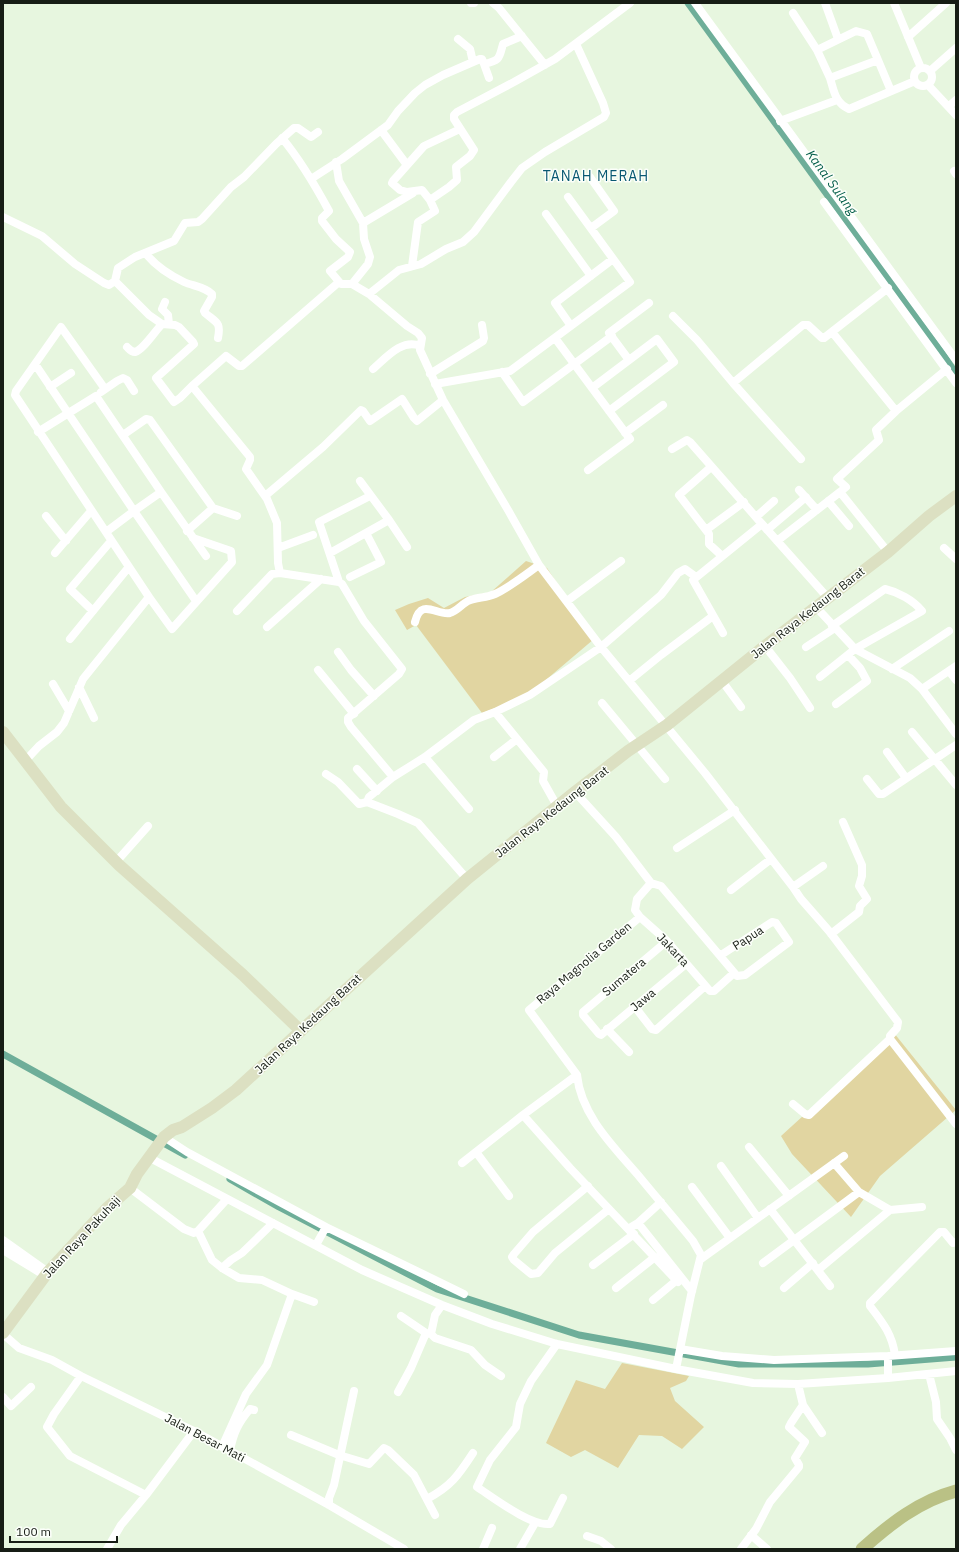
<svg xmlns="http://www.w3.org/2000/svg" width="959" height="1552" font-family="'IBM Plex Sans',sans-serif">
<rect width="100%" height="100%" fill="#e7f6df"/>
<path fill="#e1d5a1" d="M526 561 547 568 594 639 527 696 482 713 416 625 407 630 395 610 409 604 428 598 444 608 465 597 491 592Z
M894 1033 956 1110 880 1176 851 1217 792 1154 781 1136Z
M622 1363 689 1376 686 1381 670 1388 675 1401 704 1427 682 1449 662 1436 639 1435 618 1468 585 1450 571 1457 546 1443 576 1380 605 1389Z"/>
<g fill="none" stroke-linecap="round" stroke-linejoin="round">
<path stroke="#6eae99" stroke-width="7" d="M688 3 940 350 956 374
M3 1054 185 1155
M230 1179 279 1207 437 1289 579 1335 739 1364H868L956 1357"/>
<path stroke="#fff" stroke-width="8" d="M471 3H474
M493 3 499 8 545 65
M695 3 956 360
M825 3 838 39
M894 3 921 68
M793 13 817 50 856 31 867 34 878 60 830 78C834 91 835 103 849 109L915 81
M908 37 946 3
M458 39 470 49 473 62
M817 50 830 78
M878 60 891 91
M484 64 489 78
M914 77a9 9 0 1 1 18 0a9 9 0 1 1-18 0Z
M930 71 956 48
M928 85 956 115
M949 106 956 100
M780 121 837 100
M460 129 424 146 393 181 392 183 400 190 407 192 422 190 430 200 449 187 457 180 456 167 470 156 474 150 454 119V115L457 112 514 82 555 59 630 3
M381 130 407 165
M282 138C301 161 315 185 329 211L322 218V221L336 239 350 252 348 257 330 271 341 284H352L369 294 407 326 418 333 422 338 420 350 443 400 508 510 539 565 601 647 705 773 793 887 801 899 829 931 898 1022 897 1028 890 1036V1039L956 1124
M336 162 339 181 363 223 364 239 370 257 368 264 352 284
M954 171 956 174
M590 177 614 211 591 228
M311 179 342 159 388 125 398 111 415 93 425 85 443 75 480 59H482L484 64C501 60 499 58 503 44L522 36
M824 202 956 383
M546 214 591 276
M3 217 42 236 75 264 104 283 109 285 115 281 149 315 162 324 175 325 179 327 193 342 194 344 156 378 174 402 180 398 192 386
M363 223 413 193
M146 254C156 266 169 275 184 282 193 286 205 287 212 294V297L204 311 205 313C217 323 221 322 218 338
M412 266 418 222 435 211 430 200
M115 281 118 268 135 257 174 241 185 223 198 222 202 219 231 187 244 177 276 144 294 128H298L311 137 318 132
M369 294 399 270 421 264 446 249 463 242 474 232 511 182 522 168 545 152 604 117 606 113 603 103 576 44
M165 302 162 309 168 315 169 324
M673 316 697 340 733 383 801 459
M571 326 555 303 613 259
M832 332 896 411
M555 338 630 439 588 470
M127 347C129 349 131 352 135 352 143 350 156 330 162 324
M629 360 609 333 649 303
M35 364 134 511 161 492 96 396 38 432
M373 369C385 359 402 338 420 346
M502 372 523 402 612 336
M430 374 483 341 484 338 482 325
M733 383 803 325H808L822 338H824L888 288
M435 384 510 371 630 282 568 197
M50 387 71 373
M592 388 657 339 674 362 609 411
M101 392 117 381 123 378 127 380 134 391
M625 433 663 405
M123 435 146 419 150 420 213 508 237 516
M672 449 687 440 690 442 762 524 828 598
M711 467 679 495 709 534V544L722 556
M360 481 389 520 407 547
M799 490 817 510
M161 492 206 556
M840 492 846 487 837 479 879 440 876 430 896 411 947 369
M265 496 323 447 361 410 363 411 370 421 402 399 414 418 417 421 443 400
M828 501 849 526
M46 516 66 541
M756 517 774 501
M706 530 744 502
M767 530 806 497
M187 531 213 508
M106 532 134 511 196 601
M777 541 840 492 888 552
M278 548 313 535
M944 548 956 559
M55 553 91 511
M330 553 389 520
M280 573 278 563 277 523 267 499 246 469 250 460V457L192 386 226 356 239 366H242L339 282
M350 577 381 562 366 533
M339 582 319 522 370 496
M149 597 172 629 232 562 231 551 193 538
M567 601 621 561
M816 607 855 649 910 678 922 689 956 734
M93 611 70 589 111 541
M237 611 272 574 280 573 339 582 342 584 364 621 402 669 399 674 348 718V722L351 727 393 777
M415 622C421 597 437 616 450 613 457 611 462 604 468 601 476 597 486 598 495 594 510 587 525 575 539 565
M267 627 321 579
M723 633 693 580 762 524
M70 639 128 568
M765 646 790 678 810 708
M806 647 835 628
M338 652 351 670 374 696
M892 669 949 631
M318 670 354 714
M949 671 956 680
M820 677 855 649 922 611C913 600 898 592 885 589L832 626
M629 681 661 655 713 616
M722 681 741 707
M53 684 69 711
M79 687 94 718
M922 689 956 666
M602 703 665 779
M836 704 867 681 860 668 848 655
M495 712 544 772 543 781 557 806
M912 732 956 785
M887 752 906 778
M425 757 469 809
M494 757 517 739
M25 761 39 746 57 732 64 723 83 679 149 597 15 395 16 391 61 327 105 389
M357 769 377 791
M326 774 338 782 359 804 367 802 398 814 418 823 467 879
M867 779 879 794H883L956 745
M575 792 616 837 651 883 661 886 737 976 745 975 789 942 776 923 772 922 721 955
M367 802 369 797 393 777 425 757 474 720 495 712 530 695 601 647 661 595 678 573 685 569 696 577
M677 848 735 810
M116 862 148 826
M651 883 637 899 635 910 640 917 667 941 710 991H714L734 973
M793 887 823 866
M731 890 771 859
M640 917 529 1010 577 1075C581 1115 613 1146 638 1175 656 1197 675 1219 693 1241L701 1255 691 1295 676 1369
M831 934 859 912 860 906 867 899 859 886 862 876V865L843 822
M667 941 583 1012V1015L599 1034 601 1035 686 964
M635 1007 652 1029 656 1030 705 986
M607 1029 629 1052
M793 1104 805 1114 809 1115 890 1039
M523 1115 570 1168 628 1229 638 1223 692 1291
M164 1137 187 1152 326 1227 464 1294
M749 1147 789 1196
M476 1152 509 1196
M150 1158 362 1270 442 1305 492 1324 557 1344 676 1369 753 1383 798 1384 888 1378 956 1371
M462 1163 523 1115 577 1075
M834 1163 859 1192 890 1210 922 1207
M721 1166 758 1218
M588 1186 533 1232 514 1254 512 1257 514 1260 531 1274 538 1273 555 1253 609 1209
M692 1187 730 1238
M130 1188 184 1229 194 1233 198 1231
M770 1209 830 1286
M638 1223 661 1202
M628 1229 678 1282
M3 1240 48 1272
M316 1245 326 1227
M3 1250 39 1272
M701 1259 844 1156
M763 1263 859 1192
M593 1265 634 1234
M222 1268 231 1260 242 1253 273 1223
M818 1270 890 1210
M616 1288 655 1257
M784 1288 813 1263
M292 1294 314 1302
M653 1300 677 1280
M401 1316 426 1333
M3 1334 19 1348 52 1360 81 1376 194 1431 329 1505 404 1549
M431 1334 435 1338 471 1350 485 1365 501 1376
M557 1344 531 1381 520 1404 516 1427 490 1460 477 1487C494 1498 530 1526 550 1524L563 1498
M680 1349 722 1356 774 1360 888 1356 956 1351
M895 1355C892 1334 883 1323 870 1306V1303L940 1232H944L953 1243 956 1242
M929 1374 936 1402 937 1419 950 1438 956 1450
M81 1376 54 1414 47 1427 70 1456 146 1495
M888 1378V1356
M798 1384 803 1405 822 1433
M398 1392 411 1368 426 1333 431 1334 435 1315 442 1305
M3 1397 11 1406 31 1387
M291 1435 339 1455 369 1464 384 1448 388 1450 414 1475 435 1515
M222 1447 246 1394 267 1365 292 1294 262 1280 239 1278 222 1268 212 1260 198 1231 227 1199
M230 1451C233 1434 238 1423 250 1409L254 1410
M427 1499C451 1486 458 1476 473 1453
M329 1505V1498L334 1485 354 1391
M751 1535 767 1549
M587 1536 601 1541 611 1549
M107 1549 121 1525 146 1495 194 1431
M483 1549 492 1528
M520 1549 535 1523
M741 1549 756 1529 770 1502 799 1467V1465L795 1458 805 1442 789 1427 791 1423 803 1405"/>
<path stroke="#dce0c2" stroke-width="12" d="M3 732 61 807 119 865 243 975 301 1031
M3 1333 48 1272 107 1208 130 1188 137 1174 164 1137 173 1130 182 1127 212 1108 236 1090 467 879 575 792 628 751 667 725 765 646 888 552 929 516 956 496"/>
<path stroke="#bac185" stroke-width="13" d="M862 1549C890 1524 919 1501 956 1491"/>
</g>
<g text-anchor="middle" stroke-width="3" stroke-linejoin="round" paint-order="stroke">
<g font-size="12" fill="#171d15" stroke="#fcfffa">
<text transform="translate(808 613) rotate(-38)" y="4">Jalan Raya Kedaung Barat</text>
<text transform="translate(552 812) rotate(-38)" y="4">Jalan Raya Kedaung Barat</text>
<text transform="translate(748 938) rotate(-33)" y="4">Papua</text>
<text transform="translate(673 950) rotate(47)" y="4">Jakarta</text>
<text transform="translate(584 963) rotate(-40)" y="4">Raya Magnolia Garden</text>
<text transform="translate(624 977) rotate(-40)" y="4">Sumatera</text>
<text transform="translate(643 1000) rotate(-40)" y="4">Jawa</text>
<text transform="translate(308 1024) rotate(-43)" y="4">Jalan Raya Kedaung Barat</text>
<text transform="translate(82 1237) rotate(-47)" y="4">Jalan Raya Pakuhaji</text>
<text transform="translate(205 1438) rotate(28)" y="4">Jalan Besar Mati</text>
</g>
<g font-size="13" font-style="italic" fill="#055f4b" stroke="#fcfffa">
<text transform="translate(832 182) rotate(54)" y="5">Kanal Sulang</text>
</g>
<g font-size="14" letter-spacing="1" fill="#085871" stroke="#fcfffa">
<text x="596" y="181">TANAH MERAH</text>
</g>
</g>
<rect width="959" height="1552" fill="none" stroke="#171d15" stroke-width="8"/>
<path d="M10 1536v6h107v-6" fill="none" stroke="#171d15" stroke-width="2"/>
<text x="16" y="1536" font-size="12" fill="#171d15" stroke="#fcfffa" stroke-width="3" paint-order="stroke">100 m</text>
</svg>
